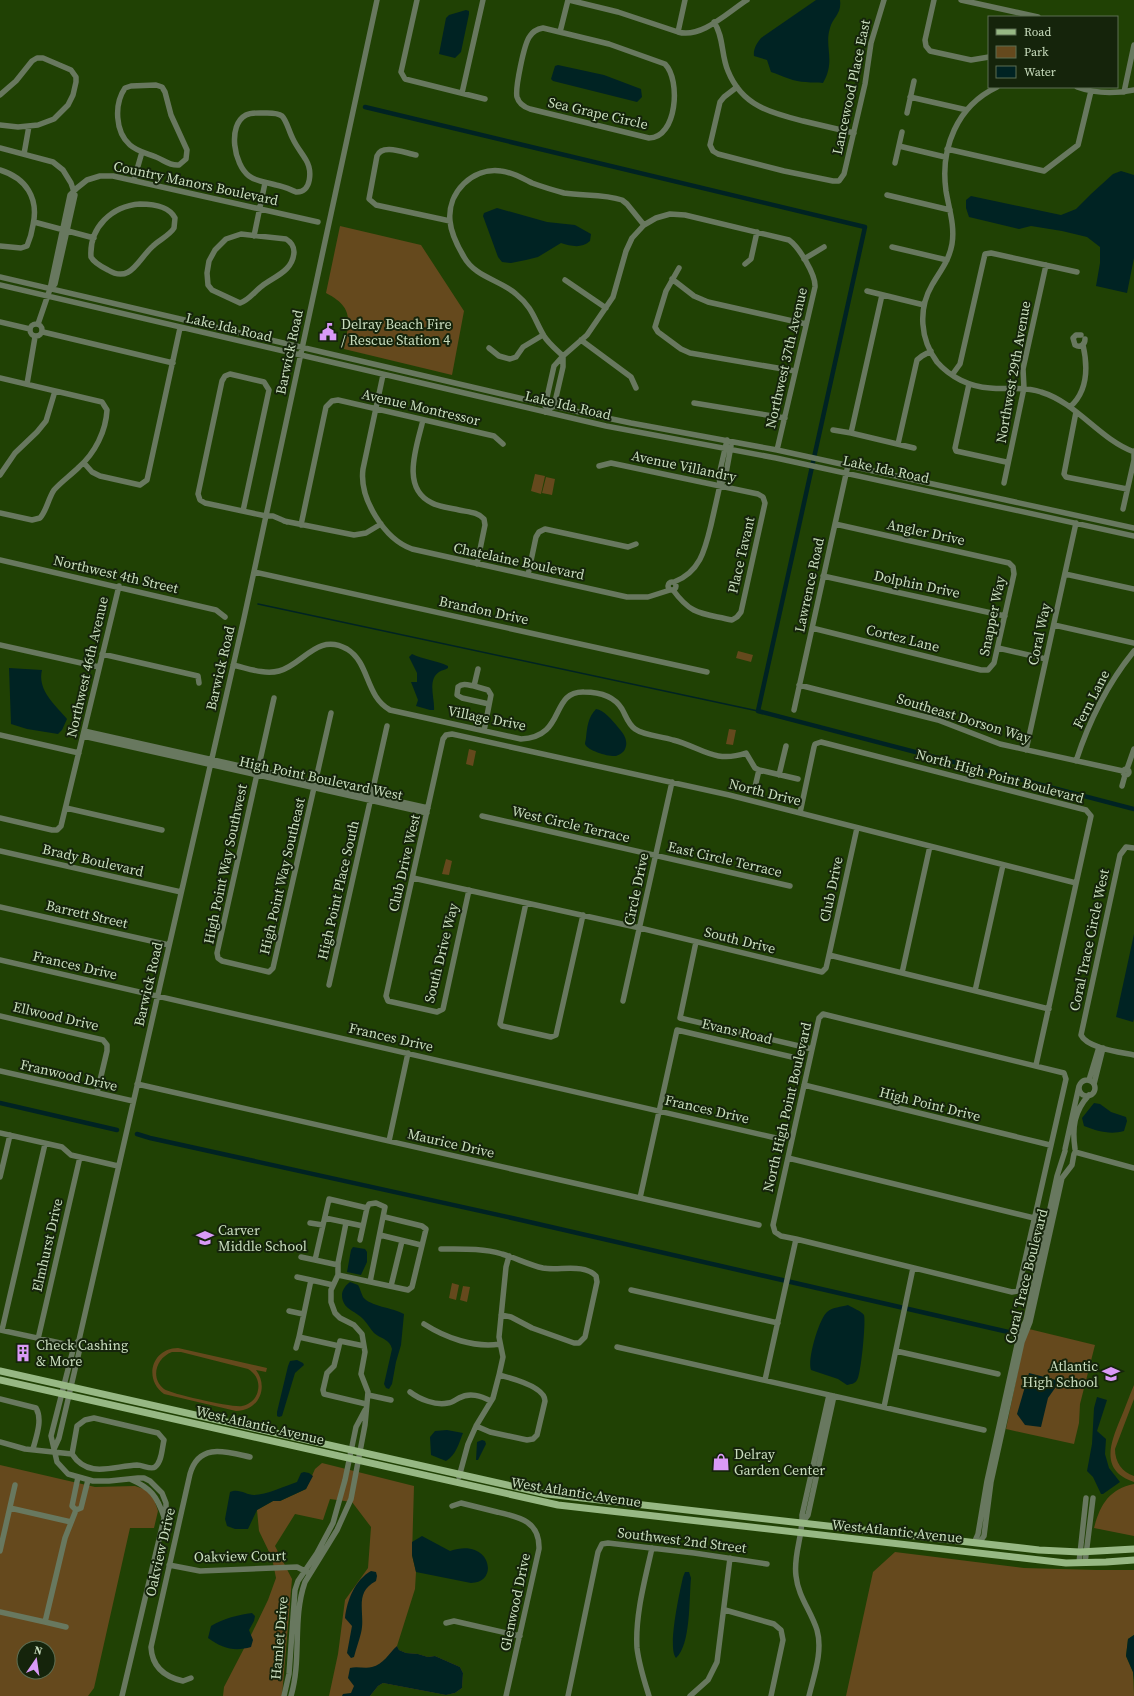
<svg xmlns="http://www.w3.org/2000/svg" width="1134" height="1696" font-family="'Source Serif 4',serif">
<rect width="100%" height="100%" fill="#204104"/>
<path fill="#65491d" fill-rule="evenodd" d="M340 226 421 245 464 311 452 375 344 349C349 321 355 308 326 293Z
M535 474 545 476 541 494 531 491Z
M546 477 555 479 552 495 542 493Z
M738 651 753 655 751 662 736 658Z
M729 729 736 730 733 745 726 744Z
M469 749 476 751 473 766 466 764Z
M446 859 452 861 449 875 442 874Z
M452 1283 459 1285 456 1300 449 1298Z
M463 1286 470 1287 467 1302 460 1300Z
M1029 1329 1095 1345 1080 1404 1079 1423 1074 1444 1006 1429 1025 1336Z
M178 1348 267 1368 266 1372 256 1370C269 1387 259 1411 236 1411L164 1394C143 1379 152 1348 178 1348ZM172 1352H181L248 1369C255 1373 260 1381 258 1390 257 1398 250 1405 242 1406 234 1408 171 1394 164 1389 150 1378 156 1358 172 1352Z
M1134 1385V1399L1115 1449C1115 1462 1122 1472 1134 1476V1482C1100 1471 1110 1444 1120 1420 1125 1408 1129 1397 1134 1385Z
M322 1463 414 1486 412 1555 416 1572 415 1589 397 1646 399 1650 406 1653 418 1654 428 1657 435 1656 460 1667 463 1673 462 1688 455 1693 446 1695 383 1683 378 1686 370 1696H329L338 1654 345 1600 368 1568 371 1527 352 1502 330 1499 323 1520 295 1514 275 1546 292 1579 282 1696H223L224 1687 252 1633 268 1600 276 1578 272 1558 259 1531 257 1510 273 1501H280L306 1489 315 1469Z
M0 1465 95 1487 135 1486 144 1489 153 1496 158 1511 154 1528H130L94 1688 88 1696H0ZM24 1648H48V1672H24Z
M1134 1484V1536L1094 1528C1100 1505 1109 1489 1134 1484Z
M895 1552 1024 1568 1097 1570H1134V1635L1128 1639 1126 1656 1133 1672 1134 1696H846L873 1572Z"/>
<path fill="#002323" d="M816 0H840C842 14 833 17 830 28 824 47 836 61 823 83 817 82 812 83 806 82 794 82 783 76 771 72L767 60 754 56C753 49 757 43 761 38Z
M466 10 469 11V14L461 52 455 58 439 54 446 18 449 15Z
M558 65 604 75 641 89 642 97 637 102 553 81 551 79 555 66Z
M1121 171 1134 175V258L1127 293 1096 286 1100 263V247L1087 237 1062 231 1031 226 1019 229 969 217 966 208V200L971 196 1061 215 1076 209 1091 194 1113 174Z
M497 208 547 222 575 225 591 234 590 241C581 249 571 246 561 243L538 257 526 260 511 263 502 262 498 257 483 216 484 213Z
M412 654C424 660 436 660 448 666V668C445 670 442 670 439 672 427 680 435 699 434 710H430L416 706 418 700 411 682H417V673L409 657Z
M9 668 42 670C37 690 55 705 67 719L62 730 58 734 27 729 11 724Z
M596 709C604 710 612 720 617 726 623 733 630 741 624 751 622 753 619 755 616 756 609 757 588 751 585 744 585 742 586 739 586 738 587 728 588 717 596 709Z
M1134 934V1019L1133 1022 1116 1017Z
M1094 1103 1100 1104 1111 1112 1126 1117 1127 1121 1124 1131C1110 1135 1097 1131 1084 1126L1082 1118Z
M353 1247 365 1249 367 1252V1262L361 1275 347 1272 351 1250Z
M350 1282 358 1285C360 1288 361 1293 363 1297 369 1306 394 1308 404 1314L401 1345 396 1362 392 1384 389 1389 386 1388 384 1384 392 1349C390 1339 381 1339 374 1333 370 1329 368 1324 364 1320 357 1311 342 1310 342 1295 342 1290 346 1285 350 1282Z
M848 1305C853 1308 861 1311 864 1315 866 1321 861 1375 857 1380 855 1384 851 1384 847 1385L838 1379 811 1370C807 1360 819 1319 827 1312 833 1307 841 1307 848 1305Z
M297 1360 303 1363 304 1365 295 1373 282 1416 279 1417 277 1416V1412L288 1366 290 1361Z
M1029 1373 1060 1381 1048 1398 1041 1427 1025 1425 1017 1414Z
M1097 1397 1107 1400 1097 1431 1106 1439 1105 1454 1109 1468 1120 1482 1103 1494H1101L1093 1477 1087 1471 1092 1444 1094 1408Z
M447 1430 463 1433C459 1443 456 1455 446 1461L431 1455 430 1437 435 1431Z
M482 1440 485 1441 486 1444 478 1460H476L477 1442Z
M304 1472 309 1473 313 1476 306 1489 280 1501H273L257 1510 248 1529H235L227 1526 225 1519 230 1492C239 1488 246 1495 254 1495 266 1495 285 1486 297 1482L301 1473Z
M422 1536 450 1551C491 1537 500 1583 471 1583L416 1572 412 1555V1542Z
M371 1571 376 1572 377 1576 376 1581C353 1593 366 1613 361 1633 359 1641 356 1649 354 1657L351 1658 347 1653 352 1626 345 1618C347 1600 355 1580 371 1571Z
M685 1572H689L691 1578C689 1599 691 1645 676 1658 667 1648 680 1591 683 1577Z
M252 1613 255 1616 254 1621 249 1630 253 1640 251 1647C234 1652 222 1648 208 1638L211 1626C224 1618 238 1615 252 1613Z
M1134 1635V1680L1133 1672 1126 1656 1128 1639Z
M397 1646 399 1650 406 1653 418 1654 428 1657 435 1656 460 1667 463 1673 462 1688 455 1693 446 1695 383 1683 378 1686 370 1696H342L343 1694 351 1693 354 1686 348 1678 350 1668C357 1666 365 1669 372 1667 383 1665 389 1653 397 1646Z"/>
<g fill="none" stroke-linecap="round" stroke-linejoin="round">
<path stroke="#002323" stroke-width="1.5" d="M258 604 758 711"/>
<path stroke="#002323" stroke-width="4.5" d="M365 107 865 227 758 711 1134 809
M0 1103 117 1130
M137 1134 150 1138 512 1218 1017 1334"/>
<path stroke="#68785f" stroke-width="5.5" d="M417 0 401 72 405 79 485 99
M569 0 618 12 678 32C701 39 728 12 747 0
M934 0 925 40 926 46 930 51 971 60 989 57
M961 0 1038 17
M714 22C724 37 721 55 728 71 742 106 771 113 803 121 820 125 837 129 854 133
M543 28 609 44 665 64C681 80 677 138 649 138L530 109C524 107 519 104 517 97 515 89 524 43 530 36 533 31 538 29 543 28Z
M560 32 568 0
M678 32 685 0
M156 85 162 87 165 92 171 115 187 150 186 159 179 165C169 166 164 160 156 157 147 153 138 152 130 145 115 132 114 104 125 88L131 86Z
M737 87 724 97 720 102 710 145 713 151 718 154 784 171 833 181H839L844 174 865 84 871 43 884 0
M997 87C957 106 940 148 946 191 949 209 955 226 952 244 949 261 940 271 932 285 918 309 920 339 937 362 950 377 970 387 990 388 1007 390 1024 386 1041 392 1077 403 1099 439 1134 452
M1077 87C1096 94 1114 94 1134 90
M1124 92 1134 45
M462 93 483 0
M0 95 16 81 32 61 37 58H43L71 70 76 77V82L73 95 68 105 54 119 38 125 18 127 0 125
M910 97 967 110
M267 113C272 113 278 113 282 116 287 121 289 132 293 139 296 146 302 153 306 160 312 170 312 193 296 192 289 189 283 186 276 185 266 182 257 182 249 176 234 165 227 125 246 115 252 112 260 113 267 113Z
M907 113 914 81
M899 146 945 157
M0 148 53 162 63 170 71 183 75 195 55 284 50 289
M947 149 1044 171 1078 145 1091 91
M24 154 29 126
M416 155C405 153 382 143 377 156L369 199 376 205 450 221
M895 163 902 132
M0 170C26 178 39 198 33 225 32 232 30 239 27 246L21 248 0 246
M134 180 142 152
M887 195 950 210
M140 204C152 204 169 206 175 218L174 228C170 235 159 240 153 246 138 259 131 284 108 270 102 267 94 263 91 257 89 227 112 206 140 204Z
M34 222 94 238
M241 234 286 239C291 242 294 246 294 252 293 271 275 276 262 286 255 291 248 301 240 303L212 290 208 285 207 273 209 261 215 250 226 239Z
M254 236 265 183
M892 247 947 260
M804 259 824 247
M745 264 751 259 757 232
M679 268 666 291 655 327 658 332 681 349 690 353 795 371
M0 277 588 414 631 423 777 450 1134 528
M672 279 694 296 708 302 806 324
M565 280 606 308
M0 285 606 426 776 458 1134 536
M867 291 924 305
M0 322 30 329
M30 330a6 6 0 1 1 12 0a6 6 0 1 1-12 0Z
M38 324 50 289 70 195 77 188 87 180 100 176H113L318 222
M43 332 173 363
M1081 335H1076L1073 338 1075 345C1080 348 1085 345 1085 339
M581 340 631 377 636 388
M489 348 499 356 510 359 516 357 523 347 543 335
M563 356C557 350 549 344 544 336 534 319 533 308 516 294 500 280 475 277 464 257 458 247 451 233 450 221 447 192 473 167 501 171 512 172 522 178 532 183 543 187 553 190 564 193 583 196 604 194 622 200L627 204 644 225
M383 375 363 469C359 498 384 539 412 549L627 597H648L670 590
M952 375 960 364 985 254 991 253 1077 272
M0 378 102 402 107 410C106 431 95 453 79 467 71 475 61 482 54 490 48 499 47 510 40 518L32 520 0 513
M27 384 35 337
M969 384 955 448 956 451 1006 462 1008 461
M694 403 785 418
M545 406 554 366 563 356 587 335 613 297 626 251 632 238 644 225 656 218 670 214 685 215 789 240C799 247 816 275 815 287L777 450
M1070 407C1088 391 1088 367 1083 345
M545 412 554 406 563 367V356
M1076 412 1064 474 1066 477 1127 489
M423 420C417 446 400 488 432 503 440 507 450 508 459 510 468 512 478 512 484 519L485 525 477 564
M833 430 851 433 914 448
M851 433 882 295
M898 444 917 360 922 356 931 351
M84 463 92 472 100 476 140 485 147 480 180 328
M599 466 611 463 758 494 763 497 765 503 741 612 737 617 732 620C702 613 692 616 673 590
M0 475 15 453 37 432 46 421 55 391
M1004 483 1024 388 1023 369 1046 265
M720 485 725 479 731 446
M1123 509 1134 460V451
M243 511 269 390 264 382 230 374 225 376 222 381 198 494 200 500 205 503 266 516H273L287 522
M284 521 354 535 366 533 381 524
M301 525 326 407 332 401 338 400 494 436 503 444
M0 560 216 610 225 617
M254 572 707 672
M1065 574 1134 589
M528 575 536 537 539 532 545 529 628 547 636 544
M823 576 1005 616
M668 586a4 4 0 1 1 8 0a4 4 0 1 1-8 0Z
M674 582C700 572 705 550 711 525 714 512 717 498 720 485L719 475 727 440
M1054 625 1134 643
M812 628 981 670H988L994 663 1014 574 1013 567 1009 563 835 524
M0 645 99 667
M998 648 1046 659
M102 654 198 676 199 683
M233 665C247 668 264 675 279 671 303 665 317 632 347 649 370 663 365 696 390 710L521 739C567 737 549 691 584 692 598 692 614 696 622 709 626 716 628 724 635 729 645 736 661 736 673 740 701 747 714 764 746 753L755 768 759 770 798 779
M478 669 474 686 488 690 491 695 484 731
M799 685 938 720 1000 744 1123 771
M474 686C468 685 463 683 458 687L457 695 462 698 489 704
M274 698 217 953 218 958 222 961 269 972 273 968 331 713
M794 710 848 465
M84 731 428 808
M0 735 79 753
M83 736 427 813
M1026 750 1076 523
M1076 761C1089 721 1107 684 1134 651
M1127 769 1134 749
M1123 772a3 3 0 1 1 6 0a3 3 0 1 1-6 0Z
M779 775 786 746
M1122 786 1125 775
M755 787 759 770
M66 808 162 830
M800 813 814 747 815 744 821 742 1086 810 1091 816 1036 1065
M482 816 790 886
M0 818 52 830H57L61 826 119 586
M1134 848 1126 847 1120 855 1081 1035C1087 1048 1120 1052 1134 1055
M0 851 181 892
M413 878 640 928 822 972 826 968 829 955 857 828
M469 890 443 1009 437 1012 388 1001 386 996 443 739 446 735 452 734 729 795 1076 883
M526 903 500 1024 502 1026 551 1037 556 1035 583 915
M0 907 169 945
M696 942 680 1018 812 1049
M829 955 1049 1009
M0 960 776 1138
M902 973 930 846
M329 985 387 726
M975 991 1003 865
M623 1001 672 782
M823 1014 1064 1073 1066 1079 1018 1291 1012 1292 796 1239 781 1236 775 1232 773 1225 819 1018Z
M0 1016 103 1040 107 1045V1051L97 1093
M0 1071 133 1101
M1089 1080 1099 1047
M1079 1088a8 8 0 1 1 16 0a8 8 0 1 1-16 0Z
M137 1084 759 1225
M1094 1084 1103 1048
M804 1085 1050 1145
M0 1133 62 1147 71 1155 118 1166
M389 1141 408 1053
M1065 1149 1079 1086
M1075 1149C1072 1128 1074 1111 1089 1095
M1075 1152 1134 1168
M788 1158 1034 1218
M0 1177 10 1135
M640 1198 677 1030 792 1057
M325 1218 363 1226
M310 1223 323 1225
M380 1235 421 1245
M360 1240 367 1208
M441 1249C461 1249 483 1248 502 1254 516 1258 529 1265 543 1268 559 1271 584 1263 596 1276L597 1282 585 1337 579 1343H574L532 1328 511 1317 501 1315
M301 1257 315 1260
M338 1265 315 1260 329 1199 367 1208 369 1204 376 1203 385 1207 370 1282
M338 1275 408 1290 412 1287 426 1229 422 1226 385 1217
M297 1277 311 1280
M333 1285 311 1280 299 1337 339 1346 334 1366 327 1373 323 1390 324 1394 366 1404
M391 1286 402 1241
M631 1290 778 1323
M289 1311 303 1314
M424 1324C446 1338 474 1348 500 1344
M0 1330 74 1346
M2 1330 45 1144
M38 1339 80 1157
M79 1340 74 1346 51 1436 57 1462 68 1474 93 1481H109L138 1478H144L150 1481 162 1493 166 1503V1510L122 1696
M339 1346 340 1341 364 1346
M617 1347 984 1430
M296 1348 299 1337
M896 1351 998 1374
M765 1380 796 1239
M410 1392C419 1399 436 1406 448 1403 452 1403 455 1400 459 1398 470 1392 481 1396 491 1401
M368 1395 391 1400
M0 1399 36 1408C43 1420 36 1437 33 1449
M884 1407 913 1268
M476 1426 490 1432 527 1440 533 1439 537 1435 545 1401C545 1387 511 1378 499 1375
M0 1442 25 1449 72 1454C88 1479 113 1466 137 1465 143 1465 151 1470 155 1467 162 1462 162 1448 164 1440L158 1433 94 1418 85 1420 77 1426 72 1454
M54 1449 59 1438 80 1348 79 1340 244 618 377 0
M78 1477 72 1506 76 1510 81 1508 88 1480
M459 1477 468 1444 476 1426 493 1398 499 1375 503 1357 499 1337 506 1267 509 1256
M130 1479C151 1488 157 1496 164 1517
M452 1506 461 1503C473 1506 485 1509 497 1512 519 1517 540 1521 539 1549L506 1696
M10 1508 71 1522
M802 1523 808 1515 834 1396
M974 1543 978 1534 987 1481 1019 1336 1026 1320 1057 1176 1065 1151
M979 1543 984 1536 991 1482 1022 1342 1030 1322 1062 1178 1072 1165 1074 1154
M0 1551 15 1485
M1079 1563 1086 1498
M1085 1563 1093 1498
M169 1565 200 1571 297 1567 307 1572
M725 1610 774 1624 781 1630 783 1640 771 1696
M0 1612 45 1622
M446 1623 454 1621 520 1636
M66 1627 45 1622 65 1538 76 1510
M191 1678 183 1681C165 1677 152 1667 151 1647L190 1474C199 1442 227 1452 250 1457
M284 1696 289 1674 295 1590 298 1581 317 1553 333 1523 345 1480 356 1427 365 1410
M291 1696C302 1659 292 1619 305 1582L337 1530 351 1499 365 1425 368 1392 361 1374 365 1352 362 1334 354 1325 340 1318 335 1313 331 1302V1290L338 1275V1263L346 1223
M568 1696 598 1552 602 1544 608 1543 694 1553 767 1564
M649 1696C644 1680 639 1665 637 1648 635 1615 645 1580 652 1548
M690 1696 708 1680 717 1662 730 1558
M809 1696C814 1675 823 1651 817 1630 811 1611 798 1596 796 1576 793 1555 803 1536 802 1515L829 1395"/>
<path stroke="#97b884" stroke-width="7" d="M0 1371 547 1494 1039 1550 1080 1552 1134 1549
M0 1380 558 1505 1066 1563 1106 1562 1134 1560"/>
</g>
<defs>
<g id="civic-bare" transform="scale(1.38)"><path d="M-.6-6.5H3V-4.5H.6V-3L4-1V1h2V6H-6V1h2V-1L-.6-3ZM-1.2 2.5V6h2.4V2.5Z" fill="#da9af7" stroke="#15240b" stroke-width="2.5" paint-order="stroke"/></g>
<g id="school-bare" transform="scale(1.38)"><path d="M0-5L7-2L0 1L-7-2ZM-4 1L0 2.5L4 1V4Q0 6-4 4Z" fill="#da9af7" stroke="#15240b" stroke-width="2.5" paint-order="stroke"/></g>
<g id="building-bare" transform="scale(1.38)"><path d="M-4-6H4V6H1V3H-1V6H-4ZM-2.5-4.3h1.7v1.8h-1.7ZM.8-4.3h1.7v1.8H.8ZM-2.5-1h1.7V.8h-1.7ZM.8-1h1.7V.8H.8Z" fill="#da9af7" stroke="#15240b" stroke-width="2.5" paint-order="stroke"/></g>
<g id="shop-bare" transform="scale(1.38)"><path d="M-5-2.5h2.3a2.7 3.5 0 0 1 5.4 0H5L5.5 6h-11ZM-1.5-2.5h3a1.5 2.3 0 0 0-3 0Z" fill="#da9af7" stroke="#15240b" stroke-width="2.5" paint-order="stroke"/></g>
</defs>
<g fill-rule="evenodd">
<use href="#civic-bare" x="328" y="332"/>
<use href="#school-bare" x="205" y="1238"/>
<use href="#building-bare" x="23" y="1353"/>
<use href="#school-bare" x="1111" y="1374"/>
<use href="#shop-bare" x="721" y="1462"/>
</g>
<g text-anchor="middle" stroke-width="4" stroke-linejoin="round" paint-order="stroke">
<g font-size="14" fill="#cadebf" stroke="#15240b">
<text transform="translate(851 87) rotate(-78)" y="5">Lancewood Place East</text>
<text transform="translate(598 113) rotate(13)" y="5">Sea Grape Circle</text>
<text transform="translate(196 183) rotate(12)" y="5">Country Manors Boulevard</text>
<text transform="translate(229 327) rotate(13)" y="5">Lake Ida Road</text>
<text transform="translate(289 352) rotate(-78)" y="5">Barwick Road</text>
<text transform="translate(786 358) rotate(-77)" y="5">Northwest 37th Avenue</text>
<text transform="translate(1013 372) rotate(-80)" y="5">Northwest 29th Avenue</text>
<text transform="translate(568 405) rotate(13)" y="5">Lake Ida Road</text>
<text transform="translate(421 407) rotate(13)" y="5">Avenue Montressor</text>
<text transform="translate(684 466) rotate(12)" y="5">Avenue Villandry</text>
<text transform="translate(886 469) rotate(12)" y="5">Lake Ida Road</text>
<text transform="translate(926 532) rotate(12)" y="5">Angler Drive</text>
<text transform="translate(741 555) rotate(-77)" y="5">Place Tavant</text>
<text transform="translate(519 561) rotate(12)" y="5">Chatelaine Boulevard</text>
<text transform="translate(116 574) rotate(13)" y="5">Northwest 4th Street</text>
<text transform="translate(917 584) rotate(12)" y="5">Dolphin Drive</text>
<text transform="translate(809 585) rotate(-78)" y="5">Lawrence Road</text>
<text transform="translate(484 610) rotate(12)" y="5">Brandon Drive</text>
<text transform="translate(992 616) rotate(-78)" y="5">Snapper Way</text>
<text transform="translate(1039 634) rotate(-78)" y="5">Coral Way</text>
<text transform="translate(903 638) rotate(14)" y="5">Cortez Lane</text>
<text transform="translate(87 667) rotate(-77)" y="5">Northwest 46th Avenue</text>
<text transform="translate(220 668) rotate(-77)" y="5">Barwick Road</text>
<text transform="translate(1091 699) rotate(-63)" y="5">Fern Lane</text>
<text transform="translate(487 718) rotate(11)" y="5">Village Drive</text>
<text transform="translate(964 718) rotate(17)" y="5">Southeast Dorson Way</text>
<text transform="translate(1000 776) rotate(15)" y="5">North High Point Boulevard</text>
<text transform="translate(321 778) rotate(12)" y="5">High Point Boulevard West</text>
<text transform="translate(765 792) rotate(14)" y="5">North Drive</text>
<text transform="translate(571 824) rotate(13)" y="5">West Circle Terrace</text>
<text transform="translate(725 859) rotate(13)" y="5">East Circle Terrace</text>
<text transform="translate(93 860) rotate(13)" y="5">Brady Boulevard</text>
<text transform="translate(404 863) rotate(-77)" y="5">Club Drive West</text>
<text transform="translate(225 864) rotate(-78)" y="5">High Point Way Southwest</text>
<text transform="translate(282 876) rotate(-77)" y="5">High Point Way Southeast</text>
<text transform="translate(636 889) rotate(-78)" y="5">Circle Drive</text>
<text transform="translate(831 889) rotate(-78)" y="5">Club Drive</text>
<text transform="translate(338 890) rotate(-77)" y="5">High Point Place South</text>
<text transform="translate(87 914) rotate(13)" y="5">Barrett Street</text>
<text transform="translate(740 940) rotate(14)" y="5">South Drive</text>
<text transform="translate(1089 940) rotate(-78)" y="5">Coral Trace Circle West</text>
<text transform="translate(441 953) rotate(-76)" y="5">South Drive Way</text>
<text transform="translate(75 965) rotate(13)" y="5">Frances Drive</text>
<text transform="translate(148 984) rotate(-77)" y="5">Barwick Road</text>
<text transform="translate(56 1016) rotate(13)" y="5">Ellwood Drive</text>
<text transform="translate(737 1031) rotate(13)" y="5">Evans Road</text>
<text transform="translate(391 1037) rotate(13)" y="5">Frances Drive</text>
<text transform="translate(69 1075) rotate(13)" y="5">Franwood Drive</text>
<text transform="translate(930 1104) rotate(14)" y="5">High Point Drive</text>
<text transform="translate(787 1107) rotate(-77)" y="5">North High Point Boulevard</text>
<text transform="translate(707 1109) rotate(13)" y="5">Frances Drive</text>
<text transform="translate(451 1143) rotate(13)" y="5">Maurice Drive</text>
<text transform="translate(47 1245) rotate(-77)" y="5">Elmhurst Drive</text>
<text transform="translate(1026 1276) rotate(-76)" y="5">Coral Trace Boulevard</text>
<text transform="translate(260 1425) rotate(13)" y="5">West Atlantic Avenue</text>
<text transform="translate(576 1492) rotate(9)" y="5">West Atlantic Avenue</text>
<text transform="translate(897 1531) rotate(6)" y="5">West Atlantic Avenue</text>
<text transform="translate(682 1540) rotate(7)" y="5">Southwest 2nd Street</text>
<text transform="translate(160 1552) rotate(-77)" y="5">Oakview Drive</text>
<text transform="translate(240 1556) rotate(-1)" y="5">Oakview Court</text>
<text transform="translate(515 1602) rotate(-78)" y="5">Glenwood Drive</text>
<text transform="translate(279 1638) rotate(-85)" y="5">Hamlet Drive</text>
</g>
<g font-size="14" fill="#cadebf" stroke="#15240b" text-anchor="start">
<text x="341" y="329">Delray Beach Fire<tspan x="341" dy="16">/ Rescue Station 4</tspan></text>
<text x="218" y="1235">Carver<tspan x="218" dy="16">Middle School</tspan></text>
<text x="36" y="1350">Check Cashing<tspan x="36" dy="16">&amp; More</tspan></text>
<text x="1098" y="1371" text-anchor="end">Atlantic<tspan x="1098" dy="16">High School</tspan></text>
<text x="734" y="1459">Delray<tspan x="734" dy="16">Garden Center</tspan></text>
</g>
</g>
<rect x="988" y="16" width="130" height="72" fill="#15240b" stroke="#5d6e53"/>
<rect x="996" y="29" width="20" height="6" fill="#97b884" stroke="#5d6e53"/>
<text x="1024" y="36" font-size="12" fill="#cadebf">Road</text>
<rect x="996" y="46" width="20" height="12" fill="#65491d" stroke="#5d6e53"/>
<text x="1024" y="56" font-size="12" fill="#cadebf">Park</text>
<rect x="996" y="66" width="20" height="12" fill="#002323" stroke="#5d6e53"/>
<text x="1024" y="76" font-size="12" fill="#cadebf">Water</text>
<g transform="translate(36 1660) rotate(13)"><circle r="19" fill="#15240b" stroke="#5d6e53"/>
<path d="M0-3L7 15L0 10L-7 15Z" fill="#da9af7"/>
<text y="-6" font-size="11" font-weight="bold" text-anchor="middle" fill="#cadebf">N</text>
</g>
</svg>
